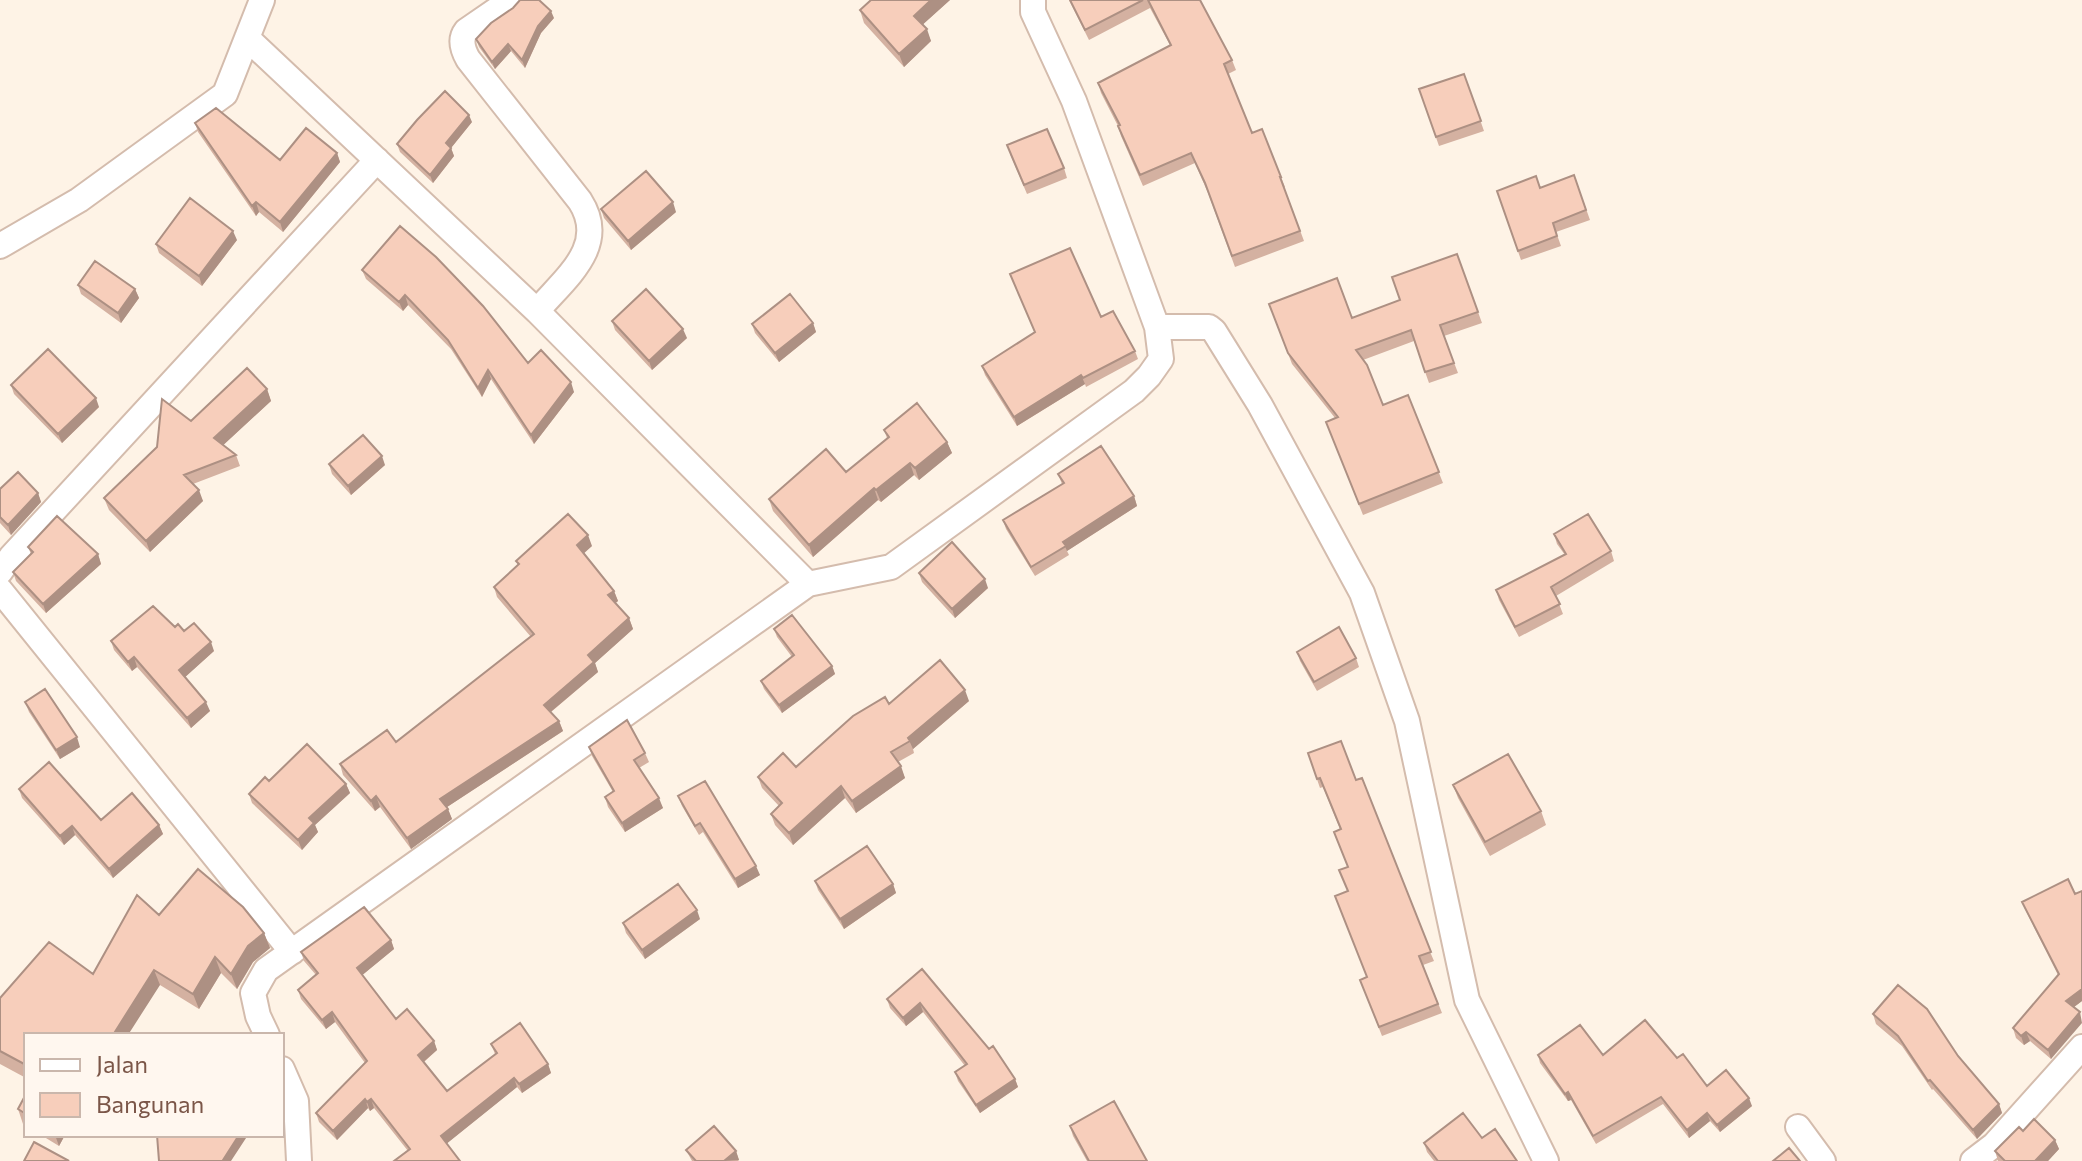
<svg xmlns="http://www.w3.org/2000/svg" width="2082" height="1161" font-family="Commissioner,sans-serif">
<rect width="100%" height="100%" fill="#fef3e6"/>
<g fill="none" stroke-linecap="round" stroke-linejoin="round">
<g stroke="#d4bcad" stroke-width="28">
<path id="street" d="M511 0 466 31C459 40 463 50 468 59L580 201C609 246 565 278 537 311
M247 38 537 311 808 584
M0 246 79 200 225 94 262 0
M1157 327H1209L1214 331 1260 405 1362 593 1407 721 1467 1000 1546 1161
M0 572 11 557 377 160
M0 590 292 952
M267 1035 258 1016 253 993 266 970 808 584 891 567 1134 391 1149 376 1161 359 1157 327 1074 101 1033 12V0
M282 1069 296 1101 299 1161
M1798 1127 1823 1161
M1973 1161 1994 1145 2082 1047"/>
</g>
<use href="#street" stroke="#fff" stroke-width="24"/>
</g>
<path fill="#d4b1a1" d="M871 0H950L923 24 931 41 904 67 864 23 860 10Z
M1069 0H1200L1232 60 1236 70 1228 74 1252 133 1281 177 1285 187H1284L1304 241 1235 267 1208 193 1195 163 1143 186 1121 136 1118 126 1101 93 1098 83 1170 45 1150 8 1089 40Z
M554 18 541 33 525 68 511 51 495 69 479 47 476 39Z
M1464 74 1484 131 1439 146 1419 89Z
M472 122 451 148 454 156 433 183 400 152 397 144Z
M195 123 280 160 337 153 340 162 283 232 259 212 256 216 198 132Z
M1010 154 1064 168 1067 178 1027 194Z
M1574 175 1590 220 1556 232 1561 246 1521 260 1497 191 1540 188Z
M601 209 676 212 631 250 604 218Z
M237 240 202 286 159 253 156 244Z
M1457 254 1482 323 1444 336 1458 373 1429 383 1414 341 1363 360 1383 405 1408 395 1443 483 1363 515 1326 422 1335 418 1292 364 1269 304 1352 318 1400 300Z
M362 270 528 363 574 392 534 444 491 379 482 397 451 349 408 305 403 311 366 279Z
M1010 274 1101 317 1135 351 1138 359 1086 387 1085 384 1017 426 985 375 982 366 1035 333Z
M78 285 135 289 139 298 121 323 81 294Z
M612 321 687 338 652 370 615 330Z
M813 323 816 332 779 362 755 333 752 324Z
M11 385 99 407 62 443 14 394Z
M267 389 271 401 223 445 236 455 240 466 193 484 203 501 150 552 109 510 104 498Z
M884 430 947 442 952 453 919 480 914 475 881 502 878 500 813 557 773 511 769 499 846 472 887 438Z
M329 464 385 465 351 495 332 474Z
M1058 474 1134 496 1137 506 1067 551 1069 555 1035 576 1006 529 1003 520 1062 484Z
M0 489 38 493 41 502 11 535 0 523Z
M1554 534 1611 551 1614 561 1556 596 1563 614 1519 637 1499 600 1496 590 1565 555 1557 544Z
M592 546 583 553 614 591 618 601 615 603 629 618 633 629 595 663 598 672 551 712 559 721 563 731 447 807 452 819 411 849 380 807 375 811 343 775 340 764 396 742 531 637 497 597 494 587 518 565 516 561Z
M28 547 98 554 101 564 46 613 16 581 13 572 31 554Z
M919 573 988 588 955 618 922 582Z
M175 627 214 651 185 677 210 711 191 728 137 667 132 671 114 650 111 641Z
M774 629 832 666 835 674 782 713 764 689 761 681 792 657 777 637Z
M1297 652 1356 658 1359 667 1317 691 1300 661Z
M969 701 913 749 914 753 898 762 905 778 856 813 845 798 793 845 775 825 771 814 779 806 762 788 758 777 796 767 889 704Z
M25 702 80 747 60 759 29 712Z
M589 747 645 753 649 762 639 768 663 808 625 832 608 807 605 797 613 792 592 756Z
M1308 753 1356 780 1434 961 1423 965 1442 1013 1382 1036 1360 980 1367 977 1347 891 1348 867 1340 829 1323 787 1320 788Z
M269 781 346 784 350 793 315 825 318 832 302 850 252 803 249 794Z
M1453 785 1541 811 1546 825 1490 856 1458 798Z
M19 789 101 820 159 825 163 834 113 878 75 835 64 845 22 798Z
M678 796 760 875 738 888 703 832 699 835 682 806Z
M815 881 893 884 896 893 844 929 818 890Z
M2022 902 2082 1001 2074 1007 2051 1059 2030 1041 2024 1045 2016 1038 2013 1028 2058 975 2026 911Z
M159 915 264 933 270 948 253 962 237 989 221 973 199 1009 160 985 26 1035V1078L0 1064V998L93 974Z
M700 919 645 959 626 933 623 923Z
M391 940 394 949 362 975 396 1019 434 1041 437 1050 424 1062 447 1091 495 1054 491 1044 548 1064 551 1073 522 1093 517 1087 447 1143 408 1151 374 1108 370 1111 368 1108 337 1140 319 1122 316 1113 365 1063 335 1022 326 1029 301 999 298 990 316 975 304 961 301 952Z
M922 969 1015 1079 1018 1087 980 1113 958 1081 955 1072 965 1066 923 1012 906 1026 890 1008 887 999Z
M1873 1014 1958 1056 1999 1104 2002 1113 1977 1139 1933 1089 1932 1090 1902 1046 1876 1024Z
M1538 1055H1603L1677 1058 1707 1086 1752 1106 1720 1132 1710 1121 1689 1138 1663 1104 1596 1144 1571 1100 1568 1101 1540 1063Z
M26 1094V1126L23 1124 18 1109Z
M1070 1126 1147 1161H1087L1073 1136Z
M2023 1131 2055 1140 2059 1149 2048 1161H1998L1995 1151Z
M41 1135H65L59 1146Z
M1482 1138 1517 1161H1434L1427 1152 1424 1143Z
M686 1150 736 1151 739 1160 738 1161H692Z"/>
<path fill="#ad9083" d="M931 0H950L919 28 914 16Z
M551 11 554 18 541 33 525 68 522 60 538 26Z
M927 29 931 41 904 67 899 54Z
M508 44 511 51 495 69 492 62Z
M469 115 472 122 451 148 454 156 433 183 430 175 446 143Z
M337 153 340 162 283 232 280 222Z
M256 202 259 212 256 216 252 206Z
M673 202 676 212 631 250 628 241Z
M233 231 237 240 202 286 199 276Z
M135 289 139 298 121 323 118 313Z
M405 295 408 305 403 311 399 302Z
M813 323 816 332 779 362 775 353Z
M683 329 687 338 652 370 649 361Z
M488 370 491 379 482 397 478 388Z
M1081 375 1085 384 1017 426 1014 417Z
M571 382 574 392 534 444 531 435Z
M267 389 271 401 218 450 214 438Z
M96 398 99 407 62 443 58 434Z
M947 442 952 453 919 480 915 468Z
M382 456 385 465 351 495 348 486Z
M910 463 914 475 881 502 876 490Z
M874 488 878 500 813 557 809 545Z
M199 490 203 501 150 552 146 541Z
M38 493 41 502 11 535 8 525Z
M1134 496 1137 506 1067 551 1063 542Z
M588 535 592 546 581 556 577 545Z
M98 554 101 564 46 613 43 604Z
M985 579 988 588 955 618 952 609Z
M614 591 618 601 612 606 608 595Z
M629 618 633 629 595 663 598 672 547 715 544 705 588 655Z
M211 642 214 651 183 679 179 670Z
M134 657 137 667 132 671 128 662Z
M832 666 835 674 782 713 779 705Z
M965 690 969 701 913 749 908 738Z
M206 702 210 711 191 728 187 718Z
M559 721 563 731 444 809 440 799Z
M77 737 80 747 60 759 56 750Z
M901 766 905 778 856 813 852 801Z
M346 784 350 793 315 825 318 832 302 850 298 840 309 818Z
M841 786 845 798 793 845 789 833Z
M376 796 380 807 375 811 371 801Z
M659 798 663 808 625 832 622 823Z
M448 809 452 819 411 849 407 838Z
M159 825 163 834 113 878 109 869Z
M72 826 75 835 64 845 60 836Z
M756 866 760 875 738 888 735 879Z
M893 884 896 893 844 929 840 919Z
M697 910 700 919 645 959 642 950Z
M264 933 270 948 253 962 237 989 231 974 248 946Z
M391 940 394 949 360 977 357 968Z
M215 957 221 973 199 1009 193 994Z
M154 970 160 985 128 1035H113Z
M2082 989V1001L2070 1010 2066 1001Z
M920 1003 923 1012 906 1026 903 1018Z
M332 1012 335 1022 326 1029 322 1020Z
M2080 1012 2082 1023 2051 1059 2048 1050Z
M2026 1032 2030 1041 2024 1045 2021 1036Z
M434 1041 437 1050 421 1064 418 1055Z
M548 1064 551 1073 522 1093 519 1084Z
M514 1078 517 1087 445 1145 441 1136Z
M1015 1079 1018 1087 980 1113 976 1105Z
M1568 1092 1571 1100 1568 1101 1565 1094Z
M1749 1098 1752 1106 1720 1132 1717 1125Z
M365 1099 368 1108 337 1140 333 1131Z
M371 1099 374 1108 370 1111 367 1102Z
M1999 1104 2002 1113 1977 1139 1973 1130Z
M1707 1113 1710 1121 1689 1138 1687 1130Z
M55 1135H65L59 1146Z
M239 1135H248L231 1161H223V1160Z
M2055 1140 2059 1149 2048 1161H2035Z
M736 1151 739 1160 724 1161Z"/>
<path fill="#f7cebb" stroke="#ad9083" stroke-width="2" d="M520 0H539L551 11 538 26 522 60 508 44 492 62 476 39 491 23 513 8Z
M871 0H931L914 16 927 29 899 54 860 10Z
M1070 0H1143L1085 30Z
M1148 0H1200L1232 60 1224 64 1252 133 1262 129 1281 177H1280L1300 231 1232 256 1205 183 1191 153 1140 175 1118 126 1120 125 1098 83 1171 45Z
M1464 74 1481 121 1436 137 1419 89Z
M445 91 469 115 446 143 451 148 430 175 397 144 417 120Z
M216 108 280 160 306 128 337 153 280 222 256 202 252 206 195 123Z
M1047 129 1064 168 1024 185 1007 145Z
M646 171 673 202 628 241 601 209Z
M1574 175 1586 210 1553 223 1557 236 1518 251 1497 191 1536 176 1540 188Z
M190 198 233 231 199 276 156 244Z
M400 226 436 257 483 306 528 363 541 350 571 382 531 435 488 370 478 388 448 340 405 295 399 302 362 270Z
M1070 248 1101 317 1113 311 1135 351 1083 378 1081 375 1014 417 982 366 1035 332 1010 274Z
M1457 254 1478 312 1440 325 1454 363 1425 372 1411 330 1356 350 1367 365 1383 405 1408 395 1439 472 1359 504 1326 422 1338 417 1288 353 1269 304 1337 278 1352 318 1400 300 1392 277Z
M95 261 135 289 118 313 78 285Z
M646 289 683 329 649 361 612 321Z
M790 294 813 323 775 353 752 324Z
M48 349 96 398 58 434 11 385Z
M247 368 267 389 214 438 236 455 184 475 199 490 146 541 104 498 157 447 162 399 191 421Z
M917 403 947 442 915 468 910 463 876 490 874 488 809 545 769 499 826 449 846 472 889 437 884 430Z
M363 435 382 456 348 486 329 464Z
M1101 446 1134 496 1063 542 1066 546 1031 567 1003 520 1064 483 1058 474Z
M18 472 38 493 8 525 0 517V489Z
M568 514 588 535 577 545 614 591 608 595 629 618 588 655 594 662 544 705 559 721 440 799 448 809 407 838 376 796 371 801 340 764 387 730 396 742 534 634 494 587 519 564 516 561Z
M1588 514 1611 551 1551 587 1560 604 1515 627 1496 590 1566 554 1554 534Z
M57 516 98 554 43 604 13 572 33 552 28 547Z
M952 542 985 579 952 609 919 573Z
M153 606 175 627 178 624 184 631 194 623 211 642 179 670 206 702 187 718 134 657 128 662 111 641Z
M792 615 832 666 779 705 761 681 794 655 774 629Z
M1339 627 1356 658 1314 682 1297 652Z
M940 660 965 690 908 738 910 741 891 752 901 766 852 801 841 786 789 833 771 814 782 803 758 777 783 753 796 767 853 716 885 697 889 704Z
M45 689 77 737 56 750 25 702Z
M627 720 645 753 634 760 659 798 622 823 605 797 614 791 589 747Z
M1341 741 1356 780 1362 778 1431 952 1419 956 1438 1004 1379 1027 1360 980 1367 977 1335 896 1348 891 1339 870 1348 867 1334 832 1341 829 1320 778 1317 779 1308 753Z
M307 744 346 784 309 818 314 823 298 840 249 794 265 777 269 781Z
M1508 754 1541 811 1485 842 1453 785Z
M49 762 101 820 132 793 159 825 109 869 72 826 60 836 19 789Z
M705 781 756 866 735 879 700 823 695 826 678 796Z
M867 846 893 884 840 919 815 881Z
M198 869 243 907 264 933 248 946 231 974 215 957 193 994 154 970 113 1035H26V1065L0 1051V998L49 942 93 974 137 895 159 915Z
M2068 879 2075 894 2082 891V989L2066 1001 2080 1012 2048 1050 2026 1032 2021 1036 2013 1028 2059 974 2022 902Z
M678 884 697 910 642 950 623 923Z
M364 907 391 940 357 968 396 1019 407 1009 434 1041 418 1055 447 1091 497 1053 491 1044 520 1023 548 1064 519 1084 514 1078 441 1136 460 1161H394L410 1149 371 1099 367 1102 365 1099 333 1131 316 1113 367 1061 332 1012 322 1020 298 990 318 973 301 952Z
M922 969 989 1049 993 1046 1015 1079 976 1105 955 1072 967 1064 920 1003 903 1018 887 999Z
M1898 985 1927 1009 1958 1056 1999 1104 1973 1130 1930 1080 1928 1081 1898 1036 1873 1014Z
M1645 1020 1677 1058 1683 1054 1707 1086 1726 1070 1749 1098 1717 1125 1707 1113 1687 1130 1661 1097 1593 1136 1568 1092 1565 1094 1538 1055 1580 1025 1603 1055Z
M26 1094V1114L18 1109Z
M1114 1101 1147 1161H1089L1070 1126Z
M1463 1113 1482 1138 1495 1129 1517 1161H1438L1424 1143Z
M2034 1119 2055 1140 2035 1161H2005L1995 1151 2019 1127 2023 1131Z
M714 1126 736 1151 724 1161H696L686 1150Z
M157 1135H239L223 1160 225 1161H159Z
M34 1142 69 1161H24Z
M1789 1148 1800 1161H1773Z"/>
<rect x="24" y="1033" width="260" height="104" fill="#fff7ef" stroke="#cab7ac" stroke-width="2"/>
<rect x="40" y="1059" width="40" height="12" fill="#ffffff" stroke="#cab7ac" stroke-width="2"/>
<text x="96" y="1073" font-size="24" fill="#7b5648">Jalan</text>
<rect x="40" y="1093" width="40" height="24" fill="#f7cebb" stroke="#cab7ac" stroke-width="2"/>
<text x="96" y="1113" font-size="24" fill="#7b5648">Bangunan</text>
</svg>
